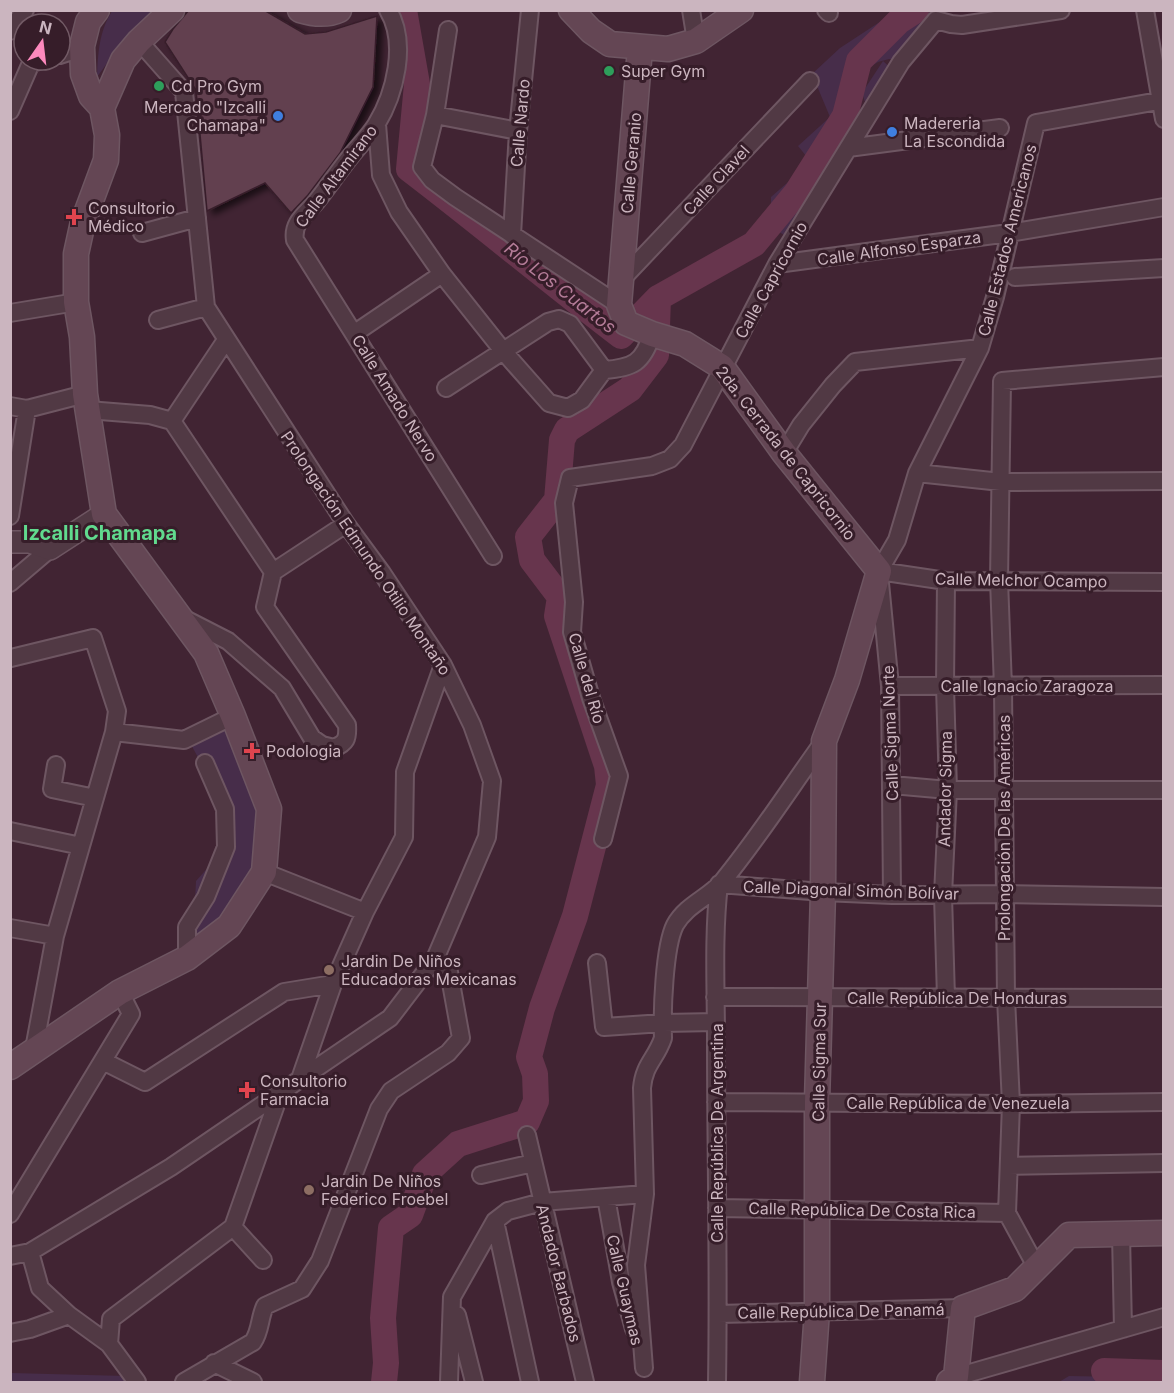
<svg xmlns="http://www.w3.org/2000/svg" width="1174" height="1393" font-family="Inter,sans-serif">
<defs>
<filter id="shadow"><feDropShadow dx="6" dy="3.5" stdDeviation="3" flood-color="#0009"/></filter>
</defs>
<rect width="100%" height="100%" fill="#412433"/>
<path fill="#472d4a" d="M898 10 929 11 932 21 900 60 889 59 878 62 868 68 862 78 859 86 860 120 789 238 761 221 771 208V197L811 162 798 146 830 117 812 74 840 48Z
M112 11H164L118 48 97 77C98 53 99 32 112 11Z
M883 61 894 71 866 105 862 93Z
M232 719 266 807 254 868 229 923 193 941 196 881 212 863 222 839 220 798 188 739Z
M11 1373 126 1376 129 1382H11Z
M1069 1376 1123 1377 1163 1381V1382H1059Z"/>
<g fill="none" stroke-linecap="round" stroke-linejoin="round">
<path stroke="#67354d" stroke-width="26" d="M404 10 417 84 409 169C481 224 550 282 621 336L658 298 754 244 797 192 845 116 859 61 899 21 916 10
M1104 1371 1164 1373
M384 1382 386 1363 383 1318 391 1228 410 1215 425 1174 458 1144 527 1122 536 1101 535 1074 529 1057 542 1008 575 916 609 785 607 766 557 616 560 597 532 560 528 537 557 500 562 440 567 430 630 389 656 355 658 298"/>
</g>
<path fill="#624050" stroke="#381f2b" stroke-width="1.5" filter="url(#shadow)" d="M189 10H264L305 34 326 32 377 16 373 87 340 153 308 195 291 213 265 183 207 211 196 90 165 42 173 29Z"/>
<g fill="none" stroke-linecap="round" stroke-linejoin="round">
<g stroke="#6e5662" stroke-width="20">
<path id="minor" d="M388 10C408 43 395 94 376 125 369 136 358 147 350 157 338 172 328 187 316 202 306 214 292 222 295 240L493 556
M691 10 696 41
M826 10 829 13
M1145 10 1164 119
M936 20 951 24 962 25 1061 10
M448 30 435 115 422 167 432 180 455 197 619 305
M10 31 25 10
M60 55 82 48
M10 111 31 63 42 60
M435 115 518 131
M377 124 381 175 399 212 442 274 504 352 549 403 568 408 582 400 604 370
M848 148 1000 128
M142 233 197 218
M512 235 518 131 530 10
M777 264 1009 233 1164 207
M1015 277 1164 268
M622 279 810 81
M10 313 76 302
M158 320 206 307
M355 333 442 274
M604 370C633 368 643 363 652 334
M446 388 548 322 559 319 570 324 604 370
M10 406 27 409 85 394
M88 410 150 415 172 421
M172 421 273 572 265 607 347 725C348 739 346 743 334 748L322 745 312 738 282 688 228 641 185 619
M172 421 226 340
M784 453 801 425 833 385 855 362 980 348
M917 473 1001 482 1164 481
M10 516 27 409
M879 571 897 540 917 473 980 348 995 297 1036 123 1164 100
M879 571 946 581 1164 582
M273 572 346 524
M10 583 50 549
M880 583 890 686 892 895
M11 658 93 638 117 711 114 732 55 936 34 1049
M890 686 1164 685
M114 732 184 740 233 716
M56 765 52 789 95 798
M892 785 948 790H1164
M10 831 81 846
M603 839 619 776 591 698 572 632 574 602 564 503 570 478 652 466 670 459 683 445 777 264 901 62 936 20
M264 872 365 912
M719 884 823 892 892 895 1004 894 1164 897
M10 928 55 936
M187 958V927L206 897 226 847 225 809 205 763
M597 963 604 1027 663 1023 716 1022
M715 997 1164 998
M946 998 943 895 948 790 945 686 946 581
M103 1061 145 1082 284 992 333 984
M300 1079 333 984 365 912 404 837 405 772 443 665
M716 1102 1011 1104 1164 1102
M527 1135 585 1382
M1009 1166 1164 1163
M481 1175 533 1163
M606 1197 621 1282 634 1329
M717 1208 1007 1213
M10 1214 131 1014 120 992
M495 1221 530 1382
M233 1227 280 1093
M233 1227 263 1260
M1121 1234 1123 1329
M30 1252 40 1288 69 1315 109 1344 137 1382
M10 1256 30 1252 171 1167 390 1018 435 959 487 837 492 781 472 725 443 665 382 573 346 524 206 307 184 92 139 41
M1037 1268 1007 1213 1011 1104 1006 998 1003 687 999 580 1002 381 1164 367
M718 1314 963 1308
M457 1315 474 1382
M10 1333 30 1329 69 1315
M109 1344 111 1319 233 1227
M214 1363 253 1382
M644 1368 636 1265 645 1194 642 1088C644 1064 656 1059 663 1038 662 1012 664 947 675 925 686 905 708 898 722 882 759 837 790 788 824 741
M956 1377 1164 1317
M184 1382 253 1342C261 1330 259 1319 265 1306L302 1289 320 1261 379 1109 391 1091 448 1053 461 1038 449 972 435 959
M449 1382 452 1297 495 1221 508 1211 542 1202 645 1194
M717 1382C719 1268 716 1154 716 1040 716 988 713 936 719 884"/>
</g>
<g stroke="#6e5662" stroke-width="24">
<path id="tertiary" d="M10 542H30L50 549 104 514"/>
</g>
<g stroke="#6e5662" stroke-width="27">
<path id="secondary" d="M300 10C313 14 326 16 339 10
M571 10 591 31 610 44 668 49 696 41 741 10
M640 48 619 305 626 323 652 334 685 344 722 367 784 453 879 571 847 680 824 741 823 892 817 1102V1311L812 1382
M102 108 123 60 139 41 172 10
M10 1067 120 992 187 958 229 926 264 872 269 809 233 716 206 653 104 514 85 394 82 337 76 302V254L83 222 106 160 107 135 102 108 91 96 83 74 82 46 88 22 97 10
M949 1382 956 1377 963 1308 1015 1289 1069 1235 1164 1233"/>
</g>
<use href="#minor" stroke="#513944" stroke-width="16"/>
<use href="#tertiary" stroke="#513944" stroke-width="21"/>
<use href="#secondary" stroke="#644654" stroke-width="24"/>
</g>
<g fill="#2e9e5b" stroke="#361d29" stroke-width="2">
<circle cx="609" cy="71" r="6"/>
<circle cx="159" cy="86" r="6"/>
</g>
<g fill="#3f7fe0" stroke="#361d29" stroke-width="2">
<circle cx="278" cy="116" r="6"/>
<circle cx="892" cy="132" r="6"/>
</g>
<g fill="#e0444e" stroke="#361d29" stroke-width="2">
<path d="M71 208h6v6h6v6h-6v6h-6v-6h-6v-6h6z"/>
<path d="M249 742h6v6h6v6h-6v6h-6v-6h-6v-6h6z"/>
<path d="M244 1081h6v6h6v6h-6v6h-6v-6h-6v-6h6z"/>
</g>
<g fill="#8d6e63" stroke="#361d29" stroke-width="2">
<circle cx="329" cy="970" r="6"/>
<circle cx="309" cy="1190" r="6"/>
</g>
<g text-anchor="middle" stroke-width="6" stroke-linejoin="round" paint-order="stroke">
<g font-size="16" fill="#cbb5bf" stroke="#361d29" text-anchor="start">
<text x="621" y="77">Super Gym</text>
<text x="171" y="92">Cd Pro Gym</text>
<text x="266" y="113" text-anchor="end">Mercado "Izcalli<tspan x="266" dy="18">Chamapa"</tspan></text>
<text x="904" y="129">Madereria<tspan x="904" dy="18">La Escondida</tspan></text>
<text x="88" y="214">Consultorio<tspan x="88" dy="18">Médico</tspan></text>
<text x="266" y="757">Podologia</text>
<text x="341" y="967">Jardin De Niños<tspan x="341" dy="18">Educadoras Mexicanas</tspan></text>
<text x="260" y="1087">Consultorio<tspan x="260" dy="18">Farmacia</tspan></text>
<text x="321" y="1187">Jardin De Niños<tspan x="321" dy="18">Federico Froebel</tspan></text>
</g>
<g font-size="16" fill="#cbb5bf" stroke="#361d29">
<text transform="translate(520 123) rotate(-85)" y="6">Calle Nardo</text>
<text transform="translate(631 163) rotate(-85)" y="6">Calle Geranio</text>
<text transform="translate(336 176) rotate(-53)" y="6">Calle Altamirano</text>
<text transform="translate(716 180) rotate(-47)" y="6">Calle Clavel</text>
<text transform="translate(1007 240) rotate(-76)" y="6">Calle Estados Americanos</text>
<text transform="translate(899 248) rotate(-8)" y="6">Calle Alfonso Esparza</text>
<text transform="translate(771 280) rotate(-61)" y="6">Calle Capricornio</text>
<text transform="translate(395 398) rotate(58)" y="6">Calle Amado Nervo</text>
<text transform="translate(786 453) rotate(52)" y="6">2da. Cerrada de Capricornio</text>
<text transform="translate(366 553) rotate(56)" y="6">Prolongación Edmundo Otilio Montaño</text>
<text transform="translate(1021 580) rotate(1)" y="6">Calle Melchor Ocampo</text>
<text transform="translate(587 678) rotate(74)" y="6">Calle del Río</text>
<text x="1027" y="692">Calle Ignacio Zaragoza</text>
<text transform="translate(890 733) rotate(-92)" y="6">Calle Sigma Norte</text>
<text transform="translate(945 789) rotate(-89)" y="6">Andador Sigma</text>
<text transform="translate(1004 828) rotate(-90)" y="6">Prolongación De las Américas</text>
<text transform="translate(851 890) rotate(2)" y="6">Calle Diagonal Simón Bolívar</text>
<text x="957" y="1004">Calle República De Honduras</text>
<text transform="translate(819 1062) rotate(-89)" y="6">Calle Sigma Sur</text>
<text x="958" y="1109">Calle República de Venezuela</text>
<text transform="translate(717 1133) rotate(-90)" y="6">Calle República De Argentina</text>
<text transform="translate(862 1210) rotate(1)" y="6">Calle República De Costa Rica</text>
<text transform="translate(559 1273) rotate(76)" y="6">Andador Barbados</text>
<text transform="translate(625 1290) rotate(77)" y="6">Calle Guaymas</text>
<text transform="translate(841 1311) rotate(-1)" y="6">Calle República De Panamá</text>
</g>
<g font-size="18" font-style="italic" fill="#b47c98" stroke="#361d29">
<text transform="translate(560 288) rotate(38)" y="6">Río Los Cuartos</text>
</g>
<g font-size="20" font-weight="bold" fill="#61da8e" stroke="#361d29">
<text x="100" y="540">Izcalli Chamapa</text>
</g>
</g>
<rect width="1174" height="1393" fill="none" stroke="#cbb5bf" stroke-width="24"/>
<g transform="translate(42 42) rotate(14)"><circle r="28" fill="#361d29" stroke="#725a65" stroke-width="1.5"/>
<path d="M0-4.5L10 22L0 15L-10 22Z" fill="#fd89bd"/>
<text y="-9" font-size="16" font-weight="bold" text-anchor="middle" fill="#cbb5bf">N</text>
</g>
</svg>
